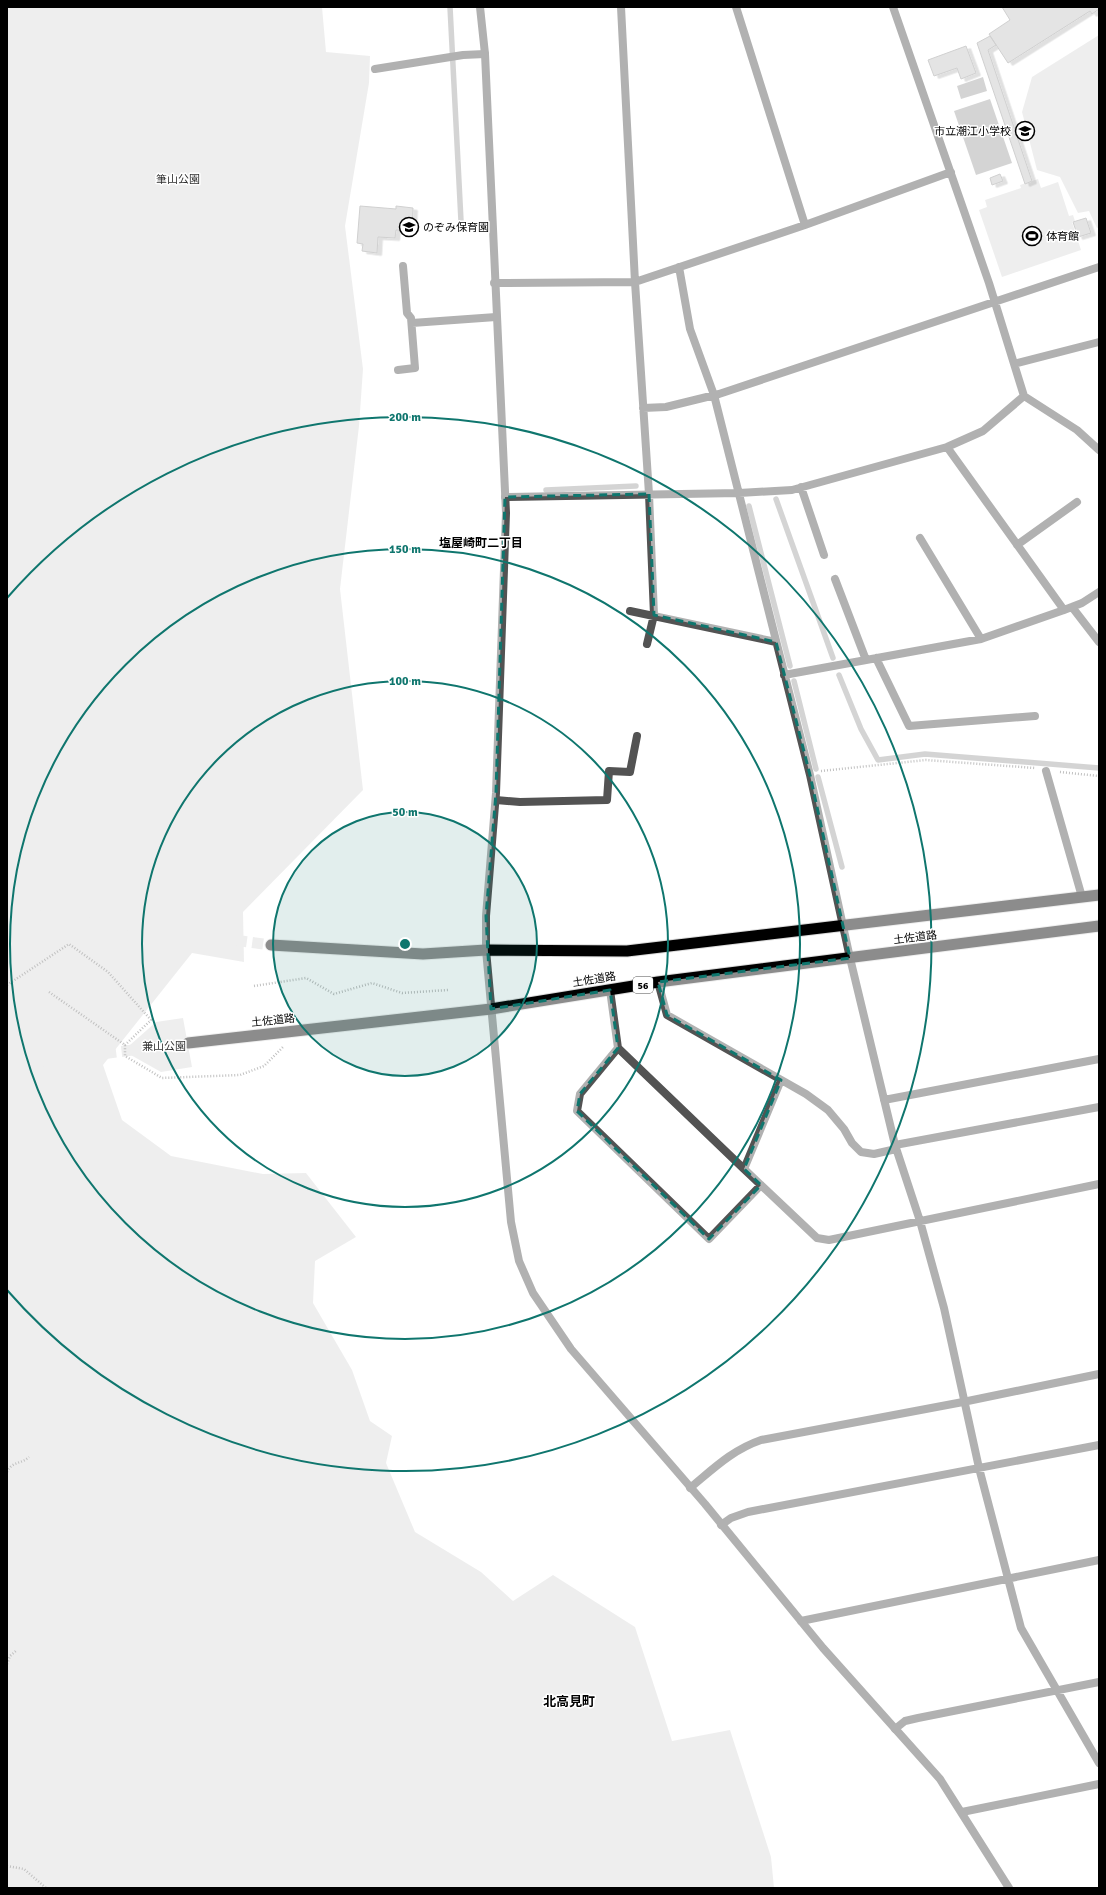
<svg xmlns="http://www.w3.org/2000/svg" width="1106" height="1895" font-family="Signika,'Noto Sans JP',sans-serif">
<defs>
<filter id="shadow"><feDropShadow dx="4.5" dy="2.5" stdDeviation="0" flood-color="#0004"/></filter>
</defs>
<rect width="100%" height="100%" fill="#fff"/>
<path fill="#dadada" d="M7 7H322L326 52 370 56 369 83 345 226 363 369 359 426 340 589 363 790 243 912 244 962 192 953 103 1065 122 1120 171 1156 263 1174 306 1173 356 1237 315 1261 313 1303 352 1370 370 1421 392 1436 386 1463 415 1532 481 1572 513 1601 553 1575 635 1627 672 1741 730 1730 771 1857 774 1888H7Z
M1099 35V227L1097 228 1089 211 1078 213 1060 177 1037 170 1022 112 1032 77Z
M1038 179 1041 188 1058 182 1069 216 1073 215 1075 221 1072 222 1081 250 1002 277 979 210 987 207 985 200 1021 188 1020 185Z
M183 1018 192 1067 161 1072 129 1054 130 1045 156 1022Z"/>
<path fill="#a1a1a1" d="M983 77 987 91 961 99 957 86Z
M990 99 1012 163 976 175 954 111Z"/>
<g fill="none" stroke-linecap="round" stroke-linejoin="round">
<path stroke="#a1a1a1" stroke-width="5.5" d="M450 7 461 221
M546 490 636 486
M776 499 833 658
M749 506 790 666
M839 675 861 729 878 760 925 754 1099 768
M794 681 816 769
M818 777 842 867"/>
</g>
<path fill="#c3c3c3" stroke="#979797" filter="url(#shadow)" d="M1002 7H1099V9L1092 14 1090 11 1008 63 989 34 1010 20Z
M990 36 996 45 988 50 1032 181 1025 184 977 43Z
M966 46 976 73 961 79 957 68 934 76 928 60Z
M1000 174 1003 181 992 185 990 178Z
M360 206 396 209V206L413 208 412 231 396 230 395 238 378 237 377 253 362 251 363 244 357 243Z
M1086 218 1091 233 1078 237 1073 222Z"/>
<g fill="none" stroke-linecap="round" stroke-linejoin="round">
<path stroke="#d9d9d9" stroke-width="11" stroke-dasharray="11 5.5" stroke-linecap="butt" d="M7 909 271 945
M7 1066 188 1043"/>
<g stroke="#dbdbdb" stroke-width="13">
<path id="trunk" d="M271 945 423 954 486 950 627 951 1099 895
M188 1043 491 1009 658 982 1099 926"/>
</g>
<path stroke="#757575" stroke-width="2.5" stroke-dasharray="1 2" stroke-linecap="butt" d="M821 771 926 760 1035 768
M1060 772 1099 776
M7 985 69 944 108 972 151 1020 125 1045
M254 986 306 978 334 994 372 983 402 993 448 990
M49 992 125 1045V1056L162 1078 240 1075 264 1066 283 1047
M7 1472C12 1461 22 1464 29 1457
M7 1664 10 1656 17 1650
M7 1866 24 1869 46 1888"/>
<path stroke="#535353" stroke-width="8" d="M621 7 635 282 649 494 654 615 647 644
M736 7 805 225
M893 7 989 283 1024 396 1077 430 1099 450
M375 69 463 55 485 54
M679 267 690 329 714 395 810 775 850 958 895 1145 920 1221 944 1308 979 1468 1021 1628 1099 1763
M494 283 635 282 805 225 951 172
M412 323 496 317
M1014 364 1099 342
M398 370 415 368 411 318 407 313 403 266
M643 408 666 407 719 394 1099 267
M947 447 1064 610
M801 487 824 555
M505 497 739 493 792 490 947 447 983 431 1024 396
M920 538 981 639
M1017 545 1077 502
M835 579 866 660
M1072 607 1099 642
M630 611 776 642
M876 658 909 726 1035 716
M784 675 981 639 1064 610 1082 603 1099 592
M1046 771 1082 897
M496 800 520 802 607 800 609 771 630 772 637 736
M658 982 667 1015 806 1094 828 1110 844 1129 852 1143 861 1152 874 1154 896 1149
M610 990 618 1048 580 1094 577 1111 709 1239 761 1185
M618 1048 744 1169
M781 1080 744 1169 817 1238 829 1240 1099 1184
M884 1100 1099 1059
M895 1145 1099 1107
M690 1488C713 1469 732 1450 761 1440L963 1402 1099 1374
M721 1525 731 1518 748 1512 1099 1445
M801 1621 1099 1560
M895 1729 905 1721 918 1718 1099 1682
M962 1812 1099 1784"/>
<path stroke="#535353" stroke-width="8" d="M480 7 485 54 506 513 496 793 486 916V950L511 1222 519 1261 533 1293 571 1349 705 1504 823 1648 940 1779 1009 1888"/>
<use href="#trunk" stroke="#000" stroke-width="11"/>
</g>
<path d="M0 0H1106V1895H0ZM649 494 654 615 776 642 810 775 850 958 658 982 667 1015 781 1080 744 1169 761 1185 709 1239 577 1111 580 1094 618 1048 610 990 491 1009 486 916 496 793 505 497Z" fill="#fff" fill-opacity=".55" fill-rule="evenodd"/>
<path fill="none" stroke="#0f766e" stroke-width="3" stroke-dasharray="8 5" stroke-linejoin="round" d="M649 494 654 615 776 642 810 775 850 958 658 982 667 1015 781 1080 744 1169 761 1185 709 1239 577 1111 580 1094 618 1048 610 990 491 1009 486 916 496 793 505 497Z"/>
<circle cx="405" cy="944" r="132" fill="#0f766e" fill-opacity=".12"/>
<g fill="none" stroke="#0f766e" stroke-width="2">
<circle cx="405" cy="944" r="132"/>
<circle cx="405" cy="944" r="263"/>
<circle cx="405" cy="944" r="395"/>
<path d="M7 598A527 527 0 1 1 7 1290"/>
</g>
<defs>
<g id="school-ring" transform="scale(1)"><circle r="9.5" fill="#fff" stroke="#000" stroke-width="1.5"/><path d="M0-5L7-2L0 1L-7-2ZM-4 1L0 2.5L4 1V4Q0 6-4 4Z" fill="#000"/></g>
<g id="stadium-ring" transform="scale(1)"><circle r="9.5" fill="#fff" stroke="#000" stroke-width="1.5"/><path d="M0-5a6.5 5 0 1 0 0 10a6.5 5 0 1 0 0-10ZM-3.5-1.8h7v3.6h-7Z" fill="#000"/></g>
</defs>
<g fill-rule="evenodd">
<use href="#school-ring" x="1025" y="131"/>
<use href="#school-ring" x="409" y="227"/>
<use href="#stadium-ring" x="1032" y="236"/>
</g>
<g text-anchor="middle" stroke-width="3" stroke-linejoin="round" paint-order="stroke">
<rect fill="#fff" stroke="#4c4c4c" stroke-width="1" x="633" y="977" width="20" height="16" rx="3"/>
<g font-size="10" font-weight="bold" fill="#000">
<text x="643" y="989">56</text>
</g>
<g font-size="11" fill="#000" stroke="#fff" text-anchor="start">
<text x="1011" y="135" text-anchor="end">市立潮江小学校</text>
<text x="423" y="231">のぞみ保育園</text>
<text x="1046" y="240">体育館</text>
</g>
<g font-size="11" fill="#313131" stroke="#fff">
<text x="178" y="183">筆山公園</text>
<text x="164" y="1050">兼山公園</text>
</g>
<g font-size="11" fill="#000" stroke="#fff">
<text transform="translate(915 937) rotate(-7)" y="4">土佐道路</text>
<text transform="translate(594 979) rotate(-9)" y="4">土佐道路</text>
<text transform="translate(273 1020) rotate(-6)" y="4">土佐道路</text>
</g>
<g font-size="12" font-weight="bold" fill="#000" stroke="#fff">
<text x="481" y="547">塩屋崎町二丁目</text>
</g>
<g font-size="13" font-weight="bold" fill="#000" stroke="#fff">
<text x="569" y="1706">北高見町</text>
</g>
</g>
<circle cx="405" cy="944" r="6" fill="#0f766e" stroke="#fff" stroke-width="2"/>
<g font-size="12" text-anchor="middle" font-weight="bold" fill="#0f766e" stroke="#fff" stroke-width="3" stroke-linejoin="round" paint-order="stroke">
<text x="405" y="421">200 m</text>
<text x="405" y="553">150 m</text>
<text x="405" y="685">100 m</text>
<text x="405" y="816">50 m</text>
</g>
<rect width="1106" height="1895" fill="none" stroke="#000000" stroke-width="16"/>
</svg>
